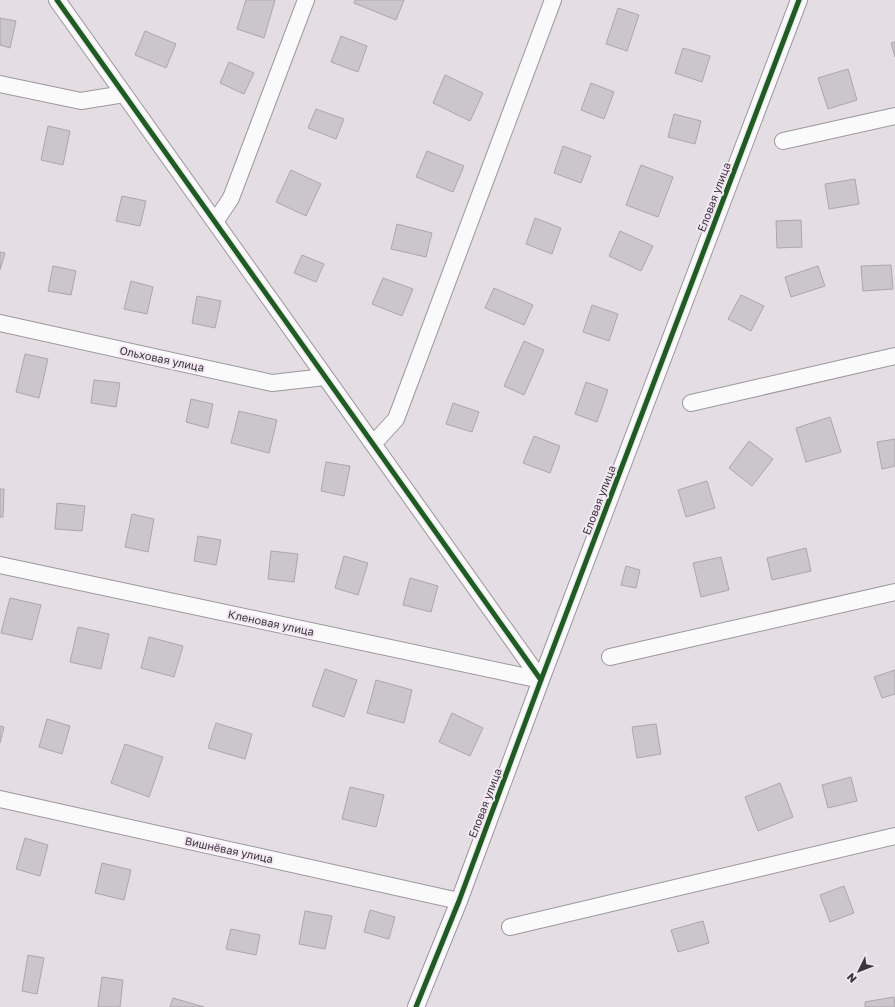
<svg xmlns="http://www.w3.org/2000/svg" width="895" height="1007" font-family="'Golos Text',sans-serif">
<rect width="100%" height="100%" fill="#e4dde3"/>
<path fill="#cbc6cb" stroke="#aca7ab" d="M246 0H275L264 38 237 29Z
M355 0H404L396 20 354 3Z
M618 8 639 15 627 51 606 44Z
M0 18 16 21 10 48 0 45Z
M145 31 176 44 166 68 135 55Z
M341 36 367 46 358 72 331 62Z
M895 42V57L891 43Z
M683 48 710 56 702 82 675 73Z
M229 62 254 73 244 94 220 83Z
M848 69 857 100 828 109 818 78Z
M445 75 483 93 470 121 433 103Z
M591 83 614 92 604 119 581 110Z
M316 109 344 119 336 139 308 128Z
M674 114 701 121 695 144 668 137Z
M48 126 70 131 63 165 41 160Z
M563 146 591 156 581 183 554 173Z
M427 151 464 166 453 192 416 177Z
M641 165 673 177 658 217 626 205Z
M291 170 321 184 306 216 276 202Z
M855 179 859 204 829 209 825 184Z
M122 196 146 201 140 226 116 221Z
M535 218 561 228 552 254 526 244Z
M801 220 802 247 777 248 776 221Z
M397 224 432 233 426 257 391 249Z
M620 231 653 246 641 271 609 256Z
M0 252 5 253 0 270Z
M302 255 324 264 316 282 294 273Z
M891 265 893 289 863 291 861 266Z
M53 266 76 271 71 295 48 291Z
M818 266 825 286 791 297 785 277Z
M383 278 413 289 402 316 372 304Z
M131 281 153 287 147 314 124 309Z
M494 288 533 305 524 325 485 308Z
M741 295 764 306 751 331 728 319Z
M197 296 221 301 215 328 192 323Z
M592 305 618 314 609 341 583 332Z
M524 341 544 350 524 395 504 386Z
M25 354 48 359 39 398 16 392Z
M94 380 120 383 116 407 91 403Z
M586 382 608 390 597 422 575 414Z
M191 399 213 404 208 428 186 422Z
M453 403 479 412 472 432 446 424Z
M239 411 277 420 269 453 231 443Z
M830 417 841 452 806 462 796 428Z
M534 436 560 446 550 473 523 463Z
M895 439V466L882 469 877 442Z
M749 441 773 459 752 486 729 468Z
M326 462 350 466 344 496 321 491Z
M707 481 715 508 686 517 678 490Z
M0 489H4L3 517H0Z
M57 503 85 506 82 531 55 529Z
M132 514 154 519 148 552 125 547Z
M198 536 221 540 216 565 194 561Z
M806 548 811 571 772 580 767 558Z
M271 551 298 554 294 582 268 579Z
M344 556 368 563 358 595 335 588Z
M721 557 729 590 701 597 693 563Z
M626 566 640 570 636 588 621 585Z
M410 578 438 586 431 612 403 605Z
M10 598 41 605 32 640 1 633Z
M78 627 109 634 101 669 70 662Z
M149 637 183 646 174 677 141 668Z
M325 669 357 680 344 717 312 706Z
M895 670V694L882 698 874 677Z
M376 680 412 690 404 723 367 713Z
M452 713 483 728 470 756 439 742Z
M47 719 70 726 62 754 39 747Z
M216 723 252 734 245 759 208 748Z
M656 724 661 754 637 758 632 727Z
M0 726 4 727 0 743Z
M125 744 163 757 149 797 111 783Z
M851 777 857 801 828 808 822 785Z
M780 783 793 817 758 831 745 797Z
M350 787 384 795 376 827 342 819Z
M25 838 48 845 40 876 16 869Z
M102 863 131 870 124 900 95 893Z
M844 886 854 913 830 922 820 895Z
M370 910 395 917 389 939 364 932Z
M305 911 332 916 325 949 299 944Z
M703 921 709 943 678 952 671 930Z
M231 929 260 935 256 955 226 949Z
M28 955 44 958 37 994 22 991Z
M102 977 123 980 120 1007H98Z
M894 997 895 1007H865V1002Z
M173 998 204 1007H170Z"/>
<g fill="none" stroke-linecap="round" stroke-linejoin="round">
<g stroke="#9c989c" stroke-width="18">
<path id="minor" d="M57 0 541 680
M0 84 81 101 124 94
M783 141 895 116
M215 222 231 198 306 0
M0 323 272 383 325 377
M691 403 895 356
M373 444 396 419 553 0
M0 565 541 680
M610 657 895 592
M0 799 459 901
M510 927 895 836
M416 1007 459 901 541 680 799 0"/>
</g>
<use href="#minor" stroke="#fbfafb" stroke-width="16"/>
<g stroke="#f4e7f4" stroke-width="8">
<path id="cycleway" d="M57 0 541 680
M416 1007 459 901 541 680 799 0"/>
</g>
<use href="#cycleway" stroke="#1b5e20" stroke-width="5"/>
</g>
<g text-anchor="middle" stroke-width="4" stroke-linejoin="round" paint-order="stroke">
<g font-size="11" fill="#3c373c" stroke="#f4e7f4">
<text transform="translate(714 197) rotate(-69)" y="4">Еловая улица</text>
<text transform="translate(162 359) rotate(12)" y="4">Ольховая улица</text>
<text transform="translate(599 500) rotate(-69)" y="4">Еловая улица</text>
<text transform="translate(271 623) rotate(12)" y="4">Кленовая улица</text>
<text transform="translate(485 803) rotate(-69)" y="4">Еловая улица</text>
<text transform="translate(229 850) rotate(12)" y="4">Вишнёвая улица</text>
</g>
</g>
<g transform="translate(859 971) rotate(227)" stroke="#f4e7f4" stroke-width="3" paint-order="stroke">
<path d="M0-3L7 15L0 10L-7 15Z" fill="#3c373c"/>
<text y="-6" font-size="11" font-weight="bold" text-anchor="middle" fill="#3c373c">N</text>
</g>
</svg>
